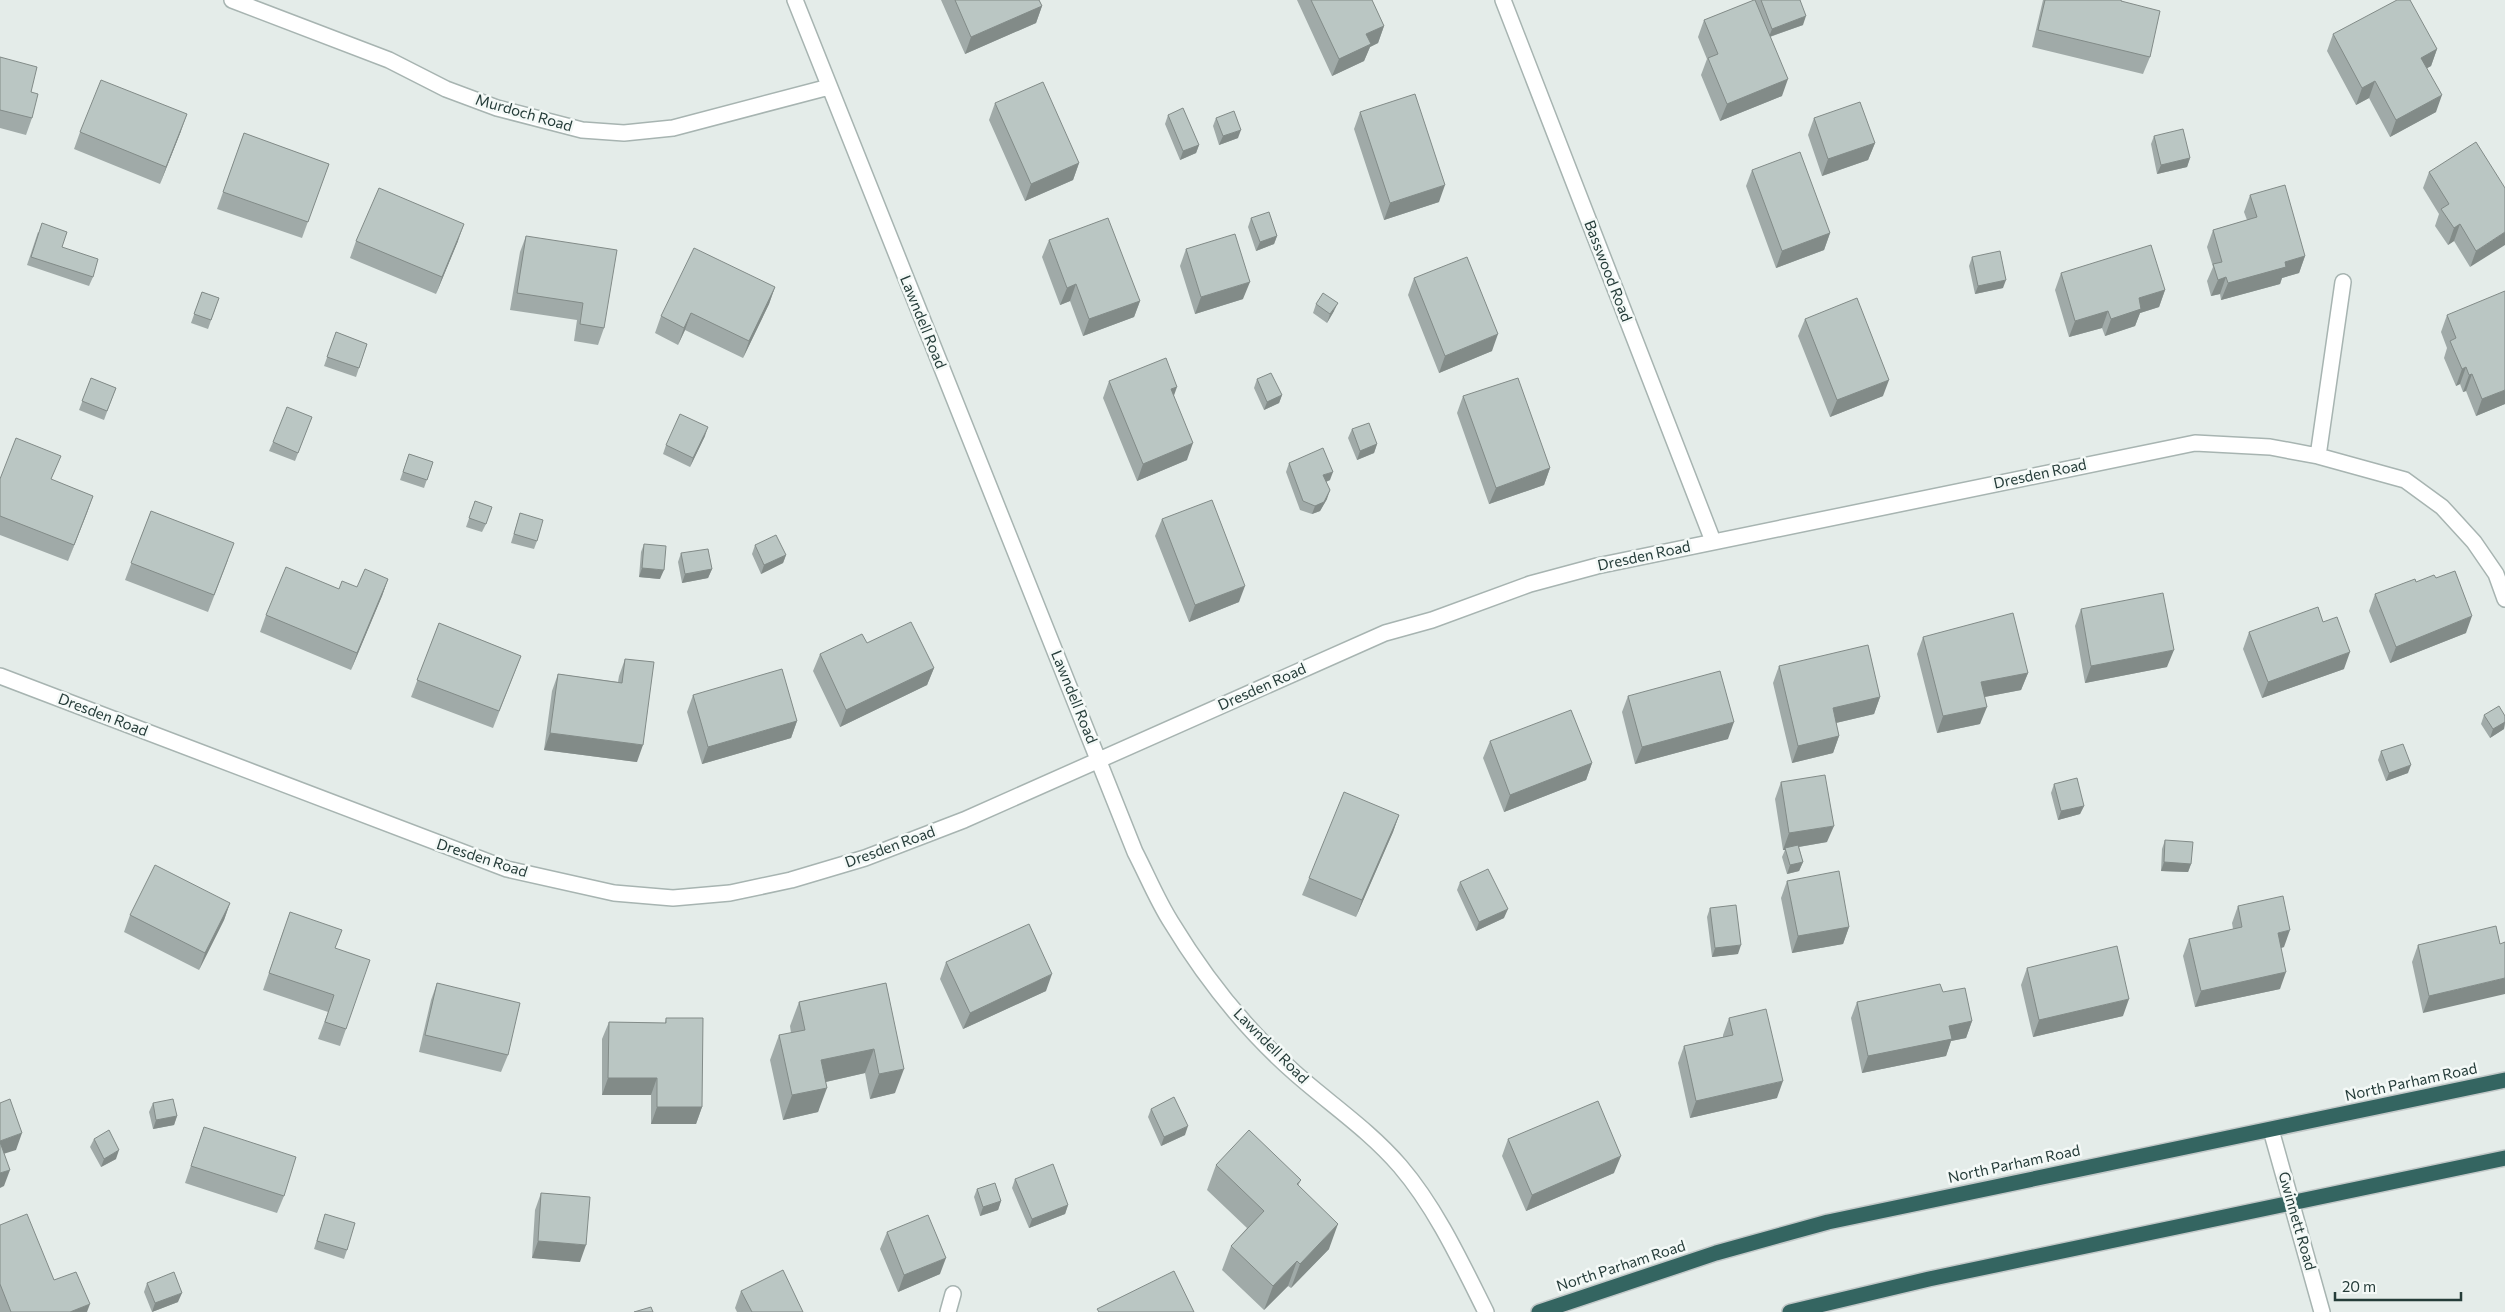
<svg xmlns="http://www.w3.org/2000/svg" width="2505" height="1312" font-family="Commissioner,sans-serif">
<rect width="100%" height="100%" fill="#e4ece9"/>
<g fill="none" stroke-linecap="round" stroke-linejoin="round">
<g stroke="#a7b4b1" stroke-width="18">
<path id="minor" d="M232 0 389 60 446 89 497 108 582 130 624 133 673 128 829 87
M795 0 1135 852C1147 875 1157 900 1171 922 1205 978 1246 1030 1295 1073 1330 1104 1369 1130 1400 1166 1436 1208 1461 1262 1486 1312
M1503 0 1713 541
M2318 456 2343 282
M0 676 507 869 614 893 673 898 730 893 791 880 865 858 964 820 1385 633 1432 620 1530 584 1597 566 2195 443 2270 447 2318 456 2405 480 2442 507 2474 542 2496 574 2505 599
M2271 1130 2322 1312
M948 1312 953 1294"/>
</g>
<g stroke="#c2c8c8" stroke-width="18">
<path id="highway" d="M1539 1312 1716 1253 1828 1222 2505 1080
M1790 1312 1929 1279 2505 1158"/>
</g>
<use href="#minor" stroke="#fff" stroke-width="15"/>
<use href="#highway" stroke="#346561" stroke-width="15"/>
</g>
<path fill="#a0aaa8" d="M941 0H1039L1042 6 1036 23 965 54Z
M1297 0H1372L1384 26 1378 43 1370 47 1364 61 1332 76Z
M1755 0H1800L1803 25 1770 37 1782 96 1720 121 1701 75 1707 59 1698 37 1704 20Z
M2043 0H2121L2150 57 2143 74 2032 47Z
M2333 34 2437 49 2431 66 2427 68 2436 112 2390 137 2369 98 2356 105 2327 51Z
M0 57 31 92 32 118 26 135 0 128Z
M995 103 1079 163 1073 180 1025 201 989 120Z
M1360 112 1439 202 1384 220 1354 129Z
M1168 115 1199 145 1196 153 1180 160 1165 124Z
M1216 118 1238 138 1219 145 1213 126Z
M1814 118 1875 143 1868 160 1822 176 1808 135Z
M181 131 160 184 74 149 80 132Z
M244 133 329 164 302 238 217 209Z
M2154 136 2190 158 2187 167 2157 174 2151 144Z
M1752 170 1830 233 1824 250 1776 268 1746 186Z
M2429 172 2505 188 2470 267 2454 241 2448 245 2435 226 2439 214 2423 188Z
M2250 195 2305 256 2299 273 2282 278 2280 284 2221 300 2220 294 2211 296 2207 281 2213 267 2207 247 2213 230 2247 220 2244 212Z
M1251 218 1277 236 1274 244 1256 251 1248 227Z
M38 232 62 247 93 277 89 286 27 265Z
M526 236 604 328 598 345 574 341 577 320 510 310 520 252Z
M1049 240 1140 301 1134 317 1083 336 1070 301 1060 305 1042 257Z
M356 241H458L436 294 350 258Z
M1186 249 1243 299 1195 314 1180 266Z
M1972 257 2003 288 1975 294 1969 266Z
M2061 273 2165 290 2159 307 2140 313 2135 326 2105 336 2102 328 2069 337 2055 290Z
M1414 278 1492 351 1439 373 1408 295Z
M775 287 769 304 743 358 685 330 678 345 655 333 661 316Z
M202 292 219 298 208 329 191 323Z
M1316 304 1334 311 1327 323 1313 313Z
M2447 315 2505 404 2476 416 2466 391 2463 392 2460 384 2456 386 2444 358 2447 348 2441 332Z
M1805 319 1883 396 1830 417 1798 336Z
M336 332 367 344 356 377 324 366Z
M91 378 116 388 104 420 79 410Z
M1257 379 1282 395 1279 403 1264 410 1254 388Z
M1109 381 1174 396 1187 460 1137 481 1103 398Z
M1463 396 1550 468 1544 485 1489 504 1457 413Z
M312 417 295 461 269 451 273 442Z
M1352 429 1377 444 1374 453 1357 460 1348 438Z
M705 436 690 467 663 454 666 445Z
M409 454 433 462 424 488 400 480Z
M1289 463 1330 480 1326 482 1327 499 1320 511 1312 514 1300 510 1286 472Z
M0 479 52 480 93 496 68 561 0 535Z
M475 501 486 524 482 532 466 527Z
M151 511 228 560 208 612 125 580Z
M520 513 537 541 534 549 511 543Z
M1162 519 1239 602 1189 622 1155 536Z
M644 544 660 579 639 577 641 552Z
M755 545 786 555 783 563 761 574 752 554Z
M681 553 712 569 708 578 682 583 678 562Z
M388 579 382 596 351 670 260 632 266 615 339 589 357 587Z
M2416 582 2466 633 2390 663 2369 611 2375 594Z
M2081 609 2167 667 2085 683 2075 626Z
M2323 622 2344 669 2262 698 2243 649 2249 632Z
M439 623 521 656 493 728 411 697Z
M1923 637 2028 673 2021 690 1984 697 1980 724 1937 733 1917 654Z
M867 643 934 668 927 685 840 727 813 671 820 654Z
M625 659 637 762 544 750 552 691 558 674 618 682 619 676Z
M1779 666 1880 697 1874 714 1836 723 1839 736 1833 753 1792 763 1773 683Z
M693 695 797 721 791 738 702 764 687 712Z
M1628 696 1728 739 1635 764 1622 712Z
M2484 715 2505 722 2504 729 2490 738 2481 724Z
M1490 741 1592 763 1586 780 1504 812 1483 758Z
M2381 751 2408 773 2386 781 2378 760Z
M1781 782 1827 842 1799 847 1803 862 1799 871 1787 874 1782 857 1785 850H1783L1775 799Z
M2054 784 2084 806 2080 814 2058 820 2051 793Z
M1399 815 1393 832 1356 917 1302 895 1309 878Z
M2165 840 2191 864 2188 872 2161 871 2162 849Z
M1787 881 1849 927 1843 944 1792 953 1781 898Z
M1460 882 1504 918 1476 931 1457 890Z
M230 903 224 920 199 970 124 932 130 915Z
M2238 906 2284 947 2281 948 2280 989 2195 1007 2183 956 2189 939 2233 929 2232 923Z
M1710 908 1738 954 1712 957 1707 917Z
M284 929 335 948 346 1029 340 1046 318 1039 328 1012 263 990Z
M2500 944 2423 1013 2412 962 2418 945Z
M946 962 1046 991 963 1029 940 979Z
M2027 968 2123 1016 2033 1037 2021 985Z
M437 983 508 1055 501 1072 419 1052 431 1000Z
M886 983 895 1093 870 1099 865 1073 826 1082 818 1112 783 1120 770 1060 779 1035 791 1033 790 1026 799 1002Z
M1943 992 1972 1021 1966 1038 1951 1041 1946 1056 1862 1073 1851 1018 1857 1002Z
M666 1018 702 1107 696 1124H651V1095H602V1039L609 1022 665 1023Z
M1729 1018 1777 1098 1690 1118 1678 1063 1684 1046 1723 1037V1035Z
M153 1103 177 1116 174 1125 153 1129 149 1112Z
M1151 1109 1185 1135 1161 1146 1148 1117Z
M204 1127 284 1196 277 1213 185 1183Z
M94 1139 116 1159 101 1167 90 1147Z
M1508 1139 1614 1173 1526 1211 1502 1156Z
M1216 1165 1301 1180 1298 1186 1329 1249 1291 1288 1288 1286 1264 1310 1222 1270 1231 1246 1247 1228 1207 1190Z
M1015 1179 1068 1205 1065 1214 1029 1228 1012 1188Z
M977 1189 1001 1201 998 1210 980 1216 974 1197Z
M541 1193 580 1262 532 1258 535 1210Z
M325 1214 347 1250 344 1259 314 1249Z
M0 1225 54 1280 87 1312H0Z
M887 1232 940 1274 898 1292 880 1249Z
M147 1283 178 1302 152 1312 144 1292Z
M741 1291 803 1312H737L735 1308Z"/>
<path fill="#828b88" d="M1042 6 1036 23 965 54 971 37Z
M1806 16 1803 25 1769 37 1772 29Z
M1384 26 1378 43 1370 47 1364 61 1332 76 1339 59 1366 34Z
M2437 49 2431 66 2415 75 2421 58Z
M1788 79 1782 96 1720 121 1727 104Z
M2375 81 2369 98 2356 105 2362 88Z
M2442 95 2436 112 2390 137 2396 120Z
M187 114 181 131 160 184 166 167Z
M1241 130 1238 138 1219 145 1223 136Z
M1875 143 1868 160 1822 176 1828 159Z
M1199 145 1196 153 1180 160 1183 151Z
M2190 158 2187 167 2157 174 2161 165Z
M1079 163 1073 180 1025 201 1031 184Z
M1445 185 1439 202 1384 220 1390 203Z
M464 224 458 241 436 294 442 277Z
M2460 224 2454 241 2448 245 2454 228Z
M2505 232V245L2470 267 2476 251Z
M1830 233 1824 250 1776 268 1782 251Z
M1277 236 1274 244 1256 251 1260 242Z
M2305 256 2299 273 2282 278 2280 284 2221 300 2228 283 2285 262Z
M2226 277 2220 294 2211 296 2218 280Z
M2006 280 2003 288 1975 294 1978 286Z
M1250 282 1243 299 1195 314 1201 297Z
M1076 284 1070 301 1060 305 1067 288Z
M775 287 769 304 743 358 749 341Z
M2165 290 2159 307 2140 313 2135 326 2105 336 2111 319 2139 298Z
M1140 301 1134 317 1083 336 1089 319Z
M1338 303 1334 311 1327 323 1330 314Z
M2108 311 2102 328 2069 337 2075 321Z
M691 313 685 330 678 345 684 328Z
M1498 334 1492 351 1439 373 1445 356Z
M2466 367 2460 384 2456 386 2462 369Z
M2472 374 2466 391 2463 392 2469 375Z
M1889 380 1883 396 1830 417 1837 400Z
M1177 387 1171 404V389Z
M2505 390V404L2476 416 2482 399Z
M1282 395 1279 403 1264 410 1267 402Z
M708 427 705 436 690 467 693 458Z
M1193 443 1187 460 1137 481 1143 464Z
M1377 444 1374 453 1357 460 1360 451Z
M1550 468 1544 485 1489 504 1496 488Z
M1333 472 1330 480 1320 484 1323 475Z
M1330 490 1327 499 1320 511 1312 514 1315 506Z
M93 496 87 513 68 561 74 545Z
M786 555 783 563 761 574 764 565Z
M642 568 664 570 660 579 639 577Z
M712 569 708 578 682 583 685 574Z
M388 579 382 596 351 670 357 653Z
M1245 586 1239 602 1189 622 1195 605Z
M2472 616 2466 633 2390 663 2396 647Z
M2174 650 2167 667 2085 683 2091 666Z
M2350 652 2344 669 2262 698 2268 682Z
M934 668 927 685 840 727 846 710Z
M2028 673 2021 690 1974 699 1981 682Z
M1880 697 1874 714 1827 725 1833 708Z
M1987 707 1980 724 1937 733 1943 716Z
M797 721 791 738 702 764 708 747Z
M1734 722 1728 739 1635 764 1642 747Z
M2505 722 2504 729 2490 738 2493 729Z
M550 733 643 745 637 762 544 750Z
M1839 736 1833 753 1792 763 1798 746Z
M1592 763 1586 780 1504 812 1510 795Z
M2411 765 2408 773 2386 781 2389 773Z
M2084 806 2080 814 2058 820 2061 811Z
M1399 815 1393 832 1356 917 1362 900Z
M1834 826 1827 842 1786 849 1785 848V850H1783L1789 833Z
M1803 862 1799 871 1787 874 1790 865Z
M2164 862 2191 864 2188 872 2161 871Z
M230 903 224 920 199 970 205 953Z
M1508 909 1504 918 1476 931 1479 922Z
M1849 927 1843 944 1792 953 1798 936Z
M2290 930 2284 947 2272 950 2278 933Z
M1741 945 1738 954 1712 957 1715 948Z
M2286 972 2280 989 2195 1007 2201 991Z
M1052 974 1046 991 963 1029 970 1013Z
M2505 978V994L2423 1013 2429 996Z
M2129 999 2123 1016 2033 1037 2039 1020Z
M1972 1021 1966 1038 1951 1041 1946 1056 1862 1073 1868 1056 1949 1026Z
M874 1049 865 1073 812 1085 821 1060Z
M904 1069 895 1093 870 1099 879 1074Z
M608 1078H657L651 1095H602Z
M1783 1081 1777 1098 1690 1118 1696 1101Z
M827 1088 818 1112 783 1120 792 1095Z
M657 1107H702L696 1124H651Z
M177 1116 174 1125 153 1129 156 1120Z
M1188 1126 1185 1135 1161 1146 1164 1137Z
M22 1133 16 1150 0 1155V1141Z
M119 1150 116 1159 101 1167 104 1159Z
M1621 1156 1614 1173 1526 1211 1532 1195Z
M10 1170 4 1186 0 1188V1173Z
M1001 1201 998 1210 980 1216 983 1207Z
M1068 1205 1065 1214 1029 1228 1032 1219Z
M1338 1224 1329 1249 1291 1288 1300 1264Z
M538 1241 586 1245 580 1262 532 1258Z
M946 1258 940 1274 898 1292 904 1275Z
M1297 1261 1288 1286 1264 1310 1273 1286Z
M182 1293 178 1302 152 1312 155 1303Z
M90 1304 87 1312H70Z"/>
<path fill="#bac6c3" stroke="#828b88" d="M955 0H1039L1042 6 971 37Z
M1311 0H1372L1384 26 1366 34 1371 44 1339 59Z
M1754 0H1755L1788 79 1727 104 1708 58 1718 54 1704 20Z
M1761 0H1800L1806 16 1772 29Z
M2045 0H2121V1L2160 11 2150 57 2038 30Z
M2397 0H2410L2437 49 2421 58 2442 95 2396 120 2375 81 2362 88 2333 34Z
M0 57 37 67 31 92 38 94 32 118 0 110Z
M101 80 187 114 166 167 80 132Z
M1043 82 1079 163 1031 184 995 103Z
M1415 94 1445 185 1390 203 1360 112Z
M1860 102 1875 143 1828 159 1814 118Z
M1183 108 1199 145 1183 151 1168 115Z
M1234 111 1241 130 1223 136 1216 118Z
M2183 129 2190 158 2161 165 2154 136Z
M244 133 329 164 308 222 223 192Z
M2476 142 2505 188V232L2476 251 2460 224 2454 228 2441 209 2449 204 2429 172Z
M1800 152 1830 233 1782 251 1752 170Z
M2285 185 2305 256 2285 262 2286 267 2228 283 2226 277 2218 280 2213 264 2222 262 2213 230 2257 217 2250 195Z
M379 188 464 224 442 277 356 241Z
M1269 212 1277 236 1260 242 1251 218Z
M1108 218 1140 301 1089 319 1076 284 1067 288 1049 240Z
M42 223 67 232 62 247 98 259 93 277 31 257Z
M1235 234 1250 282 1201 297 1186 249Z
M526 236 617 250 604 328 580 324 583 303 517 293Z
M2151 245 2165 290 2139 298 2141 309 2111 319 2108 311 2075 321 2061 273Z
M694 248 775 287 749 341 691 313 684 328 661 316Z
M2000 251 2006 280 1978 286 1972 257Z
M1467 257 1498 334 1445 356 1414 278Z
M2505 291V390L2482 399 2472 374 2469 375 2466 367 2462 369 2450 341 2456 338 2447 315Z
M202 292 219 298 211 320 194 314Z
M1323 293 1338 303 1330 314 1316 304Z
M1857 298 1889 380 1837 400 1805 319Z
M336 332 367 344 359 368 327 357Z
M1166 358 1177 387 1171 389 1193 443 1143 464 1109 381Z
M1271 373 1282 395 1267 402 1257 379Z
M91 378 116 388 107 411 82 401Z
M1518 378 1550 468 1496 488 1463 396Z
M287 407 312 417 298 453 273 442Z
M680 414 708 427 693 458 666 445Z
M1369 423 1377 444 1360 451 1352 429Z
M16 438 61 456 51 479 93 496 74 545 0 516V479Z
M1323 448 1333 472 1323 475 1330 490 1324 502 1315 506 1303 501 1289 463Z
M409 454 433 462 427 480 403 472Z
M1212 500 1245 586 1195 605 1162 519Z
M475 501 492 507 486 524 469 518Z
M151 511 234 543 214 595 131 563Z
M520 513 543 520 537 541 514 534Z
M776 535 786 555 764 565 755 545Z
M644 544 666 546 664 570 642 568Z
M708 549 712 569 685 574 681 553Z
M286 567 339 589 342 581 357 587 365 569 388 579 357 653 266 615Z
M2455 571 2472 616 2396 647 2375 594 2415 579 2416 582 2434 575 2436 578Z
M2163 593 2174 650 2091 666 2081 609Z
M2318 607 2323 622 2337 617 2350 652 2268 682 2249 632Z
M2013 613 2028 673 1981 682 1987 707 1943 716 1923 637Z
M911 622 934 668 846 710 820 654 862 634 867 643Z
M439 623 521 656 499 711 417 680Z
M1868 645 1880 697 1833 708 1839 736 1798 746 1779 666Z
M625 659 654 662 643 745 550 733 558 674 622 683Z
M782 669 797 721 708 747 693 695Z
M1720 671 1734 722 1642 747 1628 696Z
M2499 706 2505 716V722L2493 729 2484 715Z
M1571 710 1592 763 1510 795 1490 741Z
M2403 744 2411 765 2389 773 2381 751Z
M1825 775 1834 826 1789 833 1781 782Z
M2077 778 2084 806 2061 811 2054 784Z
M1344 792 1399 815 1362 900 1309 878Z
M2165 840 2193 842 2191 864 2164 862Z
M1798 845 1803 862 1790 865 1785 848Z
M155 865 230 903 205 953 130 915Z
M1488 869 1508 909 1479 922 1460 882Z
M1839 871 1849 927 1798 936 1787 881Z
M2283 896 2290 930 2278 933 2286 972 2201 991 2189 939 2242 927 2238 906Z
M1736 905 1741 945 1715 948 1710 908Z
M290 912 342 930 335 948 370 960 346 1029 325 1022 334 995 269 973Z
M1029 924 1052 974 970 1013 946 962Z
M2496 926 2500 944 2505 942V978L2429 996 2418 945Z
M2117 946 2129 999 2039 1020 2027 968Z
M437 983 520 1003 508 1055 425 1035Z
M886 983 904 1069 879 1074 874 1049 821 1060 827 1088 792 1095 779 1035 805 1030 799 1002Z
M1940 984 1943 992 1965 988 1972 1021 1949 1026 1952 1039 1868 1056 1857 1002Z
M1766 1009 1783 1081 1696 1101 1684 1046 1733 1035 1729 1018Z
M666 1018H703L702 1107H657V1078H608L609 1022 666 1023Z
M1174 1097 1188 1126 1164 1137 1151 1109Z
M10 1099 22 1133 0 1141V1103Z
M173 1099 177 1116 156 1120 153 1103Z
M1598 1101 1621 1156 1532 1195 1508 1139Z
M204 1127 296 1157 284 1196 191 1166Z
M109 1130 119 1150 104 1159 94 1139Z
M1249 1130 1301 1180 1297 1184 1338 1224 1300 1264 1297 1261 1273 1286 1231 1246 1264 1211 1216 1165Z
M0 1142 10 1170 0 1173Z
M1053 1164 1068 1205 1032 1219 1015 1179Z
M995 1183 1001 1201 983 1207 977 1189Z
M541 1193 590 1197 586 1245 538 1241Z
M27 1214 54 1280 76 1272 90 1304 70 1312H11L0 1284V1225Z
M325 1214 355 1223 347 1250 317 1241Z
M928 1215 946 1258 904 1275 887 1232Z
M783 1270 803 1312H752L741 1291Z
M1174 1271 1194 1312H1099L1097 1309Z
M174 1272 182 1293 155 1303 147 1283Z
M651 1307 653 1312H634Z"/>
<g text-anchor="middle" stroke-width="5" stroke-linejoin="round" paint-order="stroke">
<g font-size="15" fill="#253c39" stroke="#f4f9f7">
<text transform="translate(524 113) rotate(16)" y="5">Murdoch Road</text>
<text transform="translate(1608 271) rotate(69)" y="5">Basswood Road</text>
<text transform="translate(923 322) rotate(68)" y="5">Lawndell Road</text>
<text transform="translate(2040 474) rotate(-12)" y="5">Dresden Road</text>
<text transform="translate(1644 556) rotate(-12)" y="5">Dresden Road</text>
<text transform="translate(1262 687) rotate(-24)" y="5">Dresden Road</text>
<text transform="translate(1074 697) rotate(68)" y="5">Lawndell Road</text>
<text transform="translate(103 715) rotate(21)" y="5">Dresden Road</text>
<text transform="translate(890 847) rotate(-20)" y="5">Dresden Road</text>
<text transform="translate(482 858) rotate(18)" y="5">Dresden Road</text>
<text transform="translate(1271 1046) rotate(45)" y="5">Lawndell Road</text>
<text transform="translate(2411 1082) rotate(-12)" y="5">North Parham Road</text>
<text transform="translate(2014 1164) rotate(-12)" y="5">North Parham Road</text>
<text transform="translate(2297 1221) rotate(74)" y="5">Gwinnett Road</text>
<text transform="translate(1621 1266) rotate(-18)" y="5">North Parham Road</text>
</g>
</g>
<path d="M2335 1292v8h126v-8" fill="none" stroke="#253c39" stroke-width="2.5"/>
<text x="2342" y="1292" font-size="15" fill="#253c39" stroke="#f4f9f7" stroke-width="4" paint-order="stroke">20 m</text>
</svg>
